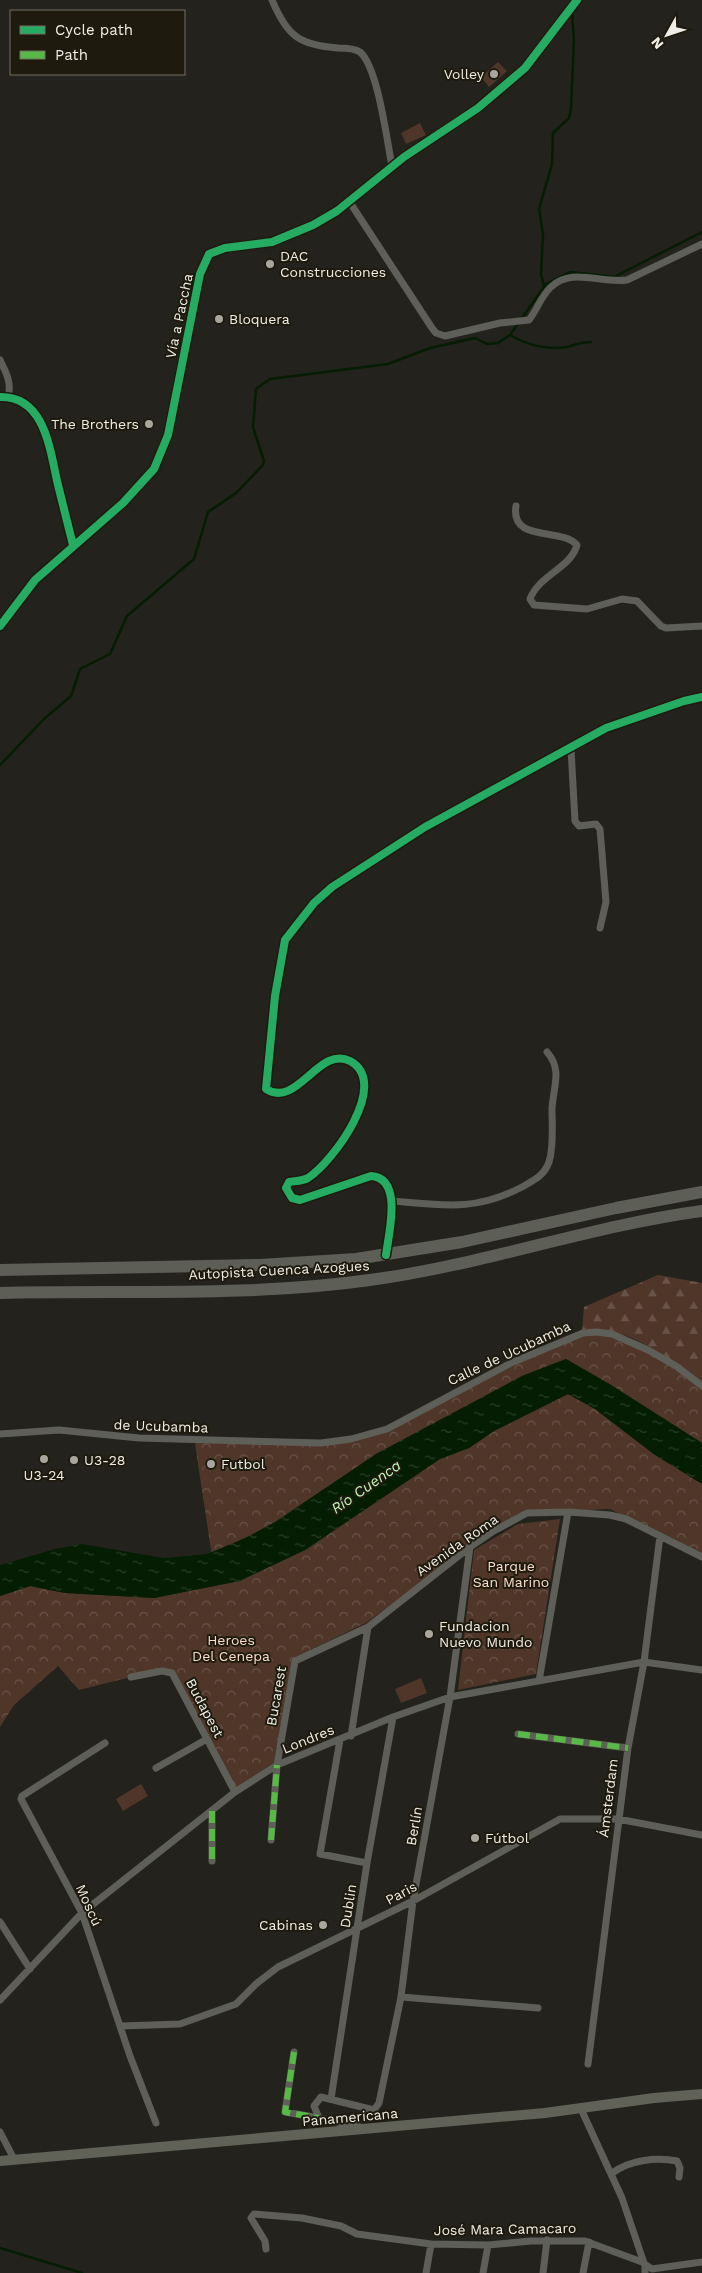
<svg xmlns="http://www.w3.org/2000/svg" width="702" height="2273" font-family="'Work Sans',sans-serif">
<defs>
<pattern id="forest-firs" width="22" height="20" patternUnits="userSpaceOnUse" patternTransform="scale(1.25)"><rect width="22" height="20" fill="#4f3629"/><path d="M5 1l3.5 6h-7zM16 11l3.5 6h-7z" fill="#695348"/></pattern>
<pattern id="park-crowns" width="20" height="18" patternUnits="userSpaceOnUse" patternTransform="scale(1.25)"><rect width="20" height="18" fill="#4f3629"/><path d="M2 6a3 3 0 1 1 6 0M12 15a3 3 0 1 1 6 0" fill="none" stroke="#695348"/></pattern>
<pattern id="water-ripples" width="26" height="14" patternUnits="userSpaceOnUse" patternTransform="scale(1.25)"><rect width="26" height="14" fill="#041d03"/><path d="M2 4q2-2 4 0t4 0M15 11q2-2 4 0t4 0" fill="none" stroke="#293e28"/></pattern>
</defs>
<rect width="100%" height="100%" fill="#24221c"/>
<path fill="#4f3629" d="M498 62 507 71 489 87 481 77Z
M420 123 426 135 406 144 401 133Z
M421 1678 427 1693 401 1703 395 1689Z
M141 1784 148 1796 123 1811 116 1799Z"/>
<path fill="url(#forest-firs)" d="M658 1275 702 1283V1383C666 1358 628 1324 582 1330L584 1307Z"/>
<path fill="url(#park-crowns)" d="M597 1332 648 1350 702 1386V1443L611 1385 566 1359 522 1376 376 1454 321 1492 316 1499 213 1563 195 1444 201 1440 321 1443 387 1429 430 1405 583 1333Z
M568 1394 595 1409 655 1455 702 1484V1557L610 1509 527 1513 470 1547 366 1623 293 1658 274 1762 235 1788 172 1673 131 1677 79 1690 58 1666 14 1705 0 1727V1596L30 1586 65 1593 154 1598 240 1581 305 1550 440 1459 469 1448 494 1431Z
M560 1519 536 1674 458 1690 474 1550 518 1524Z"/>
<path fill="url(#water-ripples)" d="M566 1359 611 1385 702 1443V1484L655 1455 595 1409 568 1394 494 1431 469 1448 440 1459 305 1550 239 1581 154 1598 65 1593 30 1586 0 1596V1565L55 1549 82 1544 164 1558 207 1554 245 1538 275 1522 376 1454 522 1376Z"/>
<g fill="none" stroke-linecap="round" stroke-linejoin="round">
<path stroke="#041d03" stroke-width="2.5" d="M544 286 541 274 543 234 539 209 552 164 553 133 569 118 571 108 574 41 572 11
M510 335C527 345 547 350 567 347 575 345 582 342 591 342
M0 765 44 719 71 696 80 669 110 654 127 616 194 559 208 512 236 493 263 465 264 461 253 427 256 389 270 379 388 364 430 348 475 338 487 344 498 343 510 335 546 284 570 272 614 277 702 232
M0 2248 82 2273"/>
<path stroke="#5e5f58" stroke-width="7" d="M272 0C287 36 299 45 338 48 345 48 354 48 360 52 378 67 387 142 392 166
M349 201 432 328 436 333 445 336 500 323 529 320C537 310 541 296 551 287 571 267 602 284 627 280L702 244
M0 360C6 372 12 383 8 397
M0 397C46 396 50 452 58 485 63 505 68 525 73 545
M516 506C510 543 561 527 577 545 571 568 539 575 530 599L534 605 587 609 622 599 637 601 661 626 666 628 702 626
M571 749 575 821 579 826 596 824 600 829 606 902 600 928
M392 1201C442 1205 474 1212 522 1187 534 1180 544 1176 549 1162 554 1147 552 1125 552 1109 553 1087 563 1070 547 1052
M386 1255C388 1236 404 1178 371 1176L300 1200 292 1198 286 1188 289 1182C295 1181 303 1181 308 1178 333 1162 391 1083 350 1061 319 1045 297 1109 266 1089L275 996 285 940 314 903 332 887 425 827 606 728 684 701 702 697
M0 1434 59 1430 139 1438 321 1443 351 1439 387 1429 511 1363 583 1333 597 1332 612 1334 648 1350 676 1366 702 1386
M131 1677 162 1671 172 1673 235 1792
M539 1681 568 1512
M518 1734 628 1748
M351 1736 368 1627
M340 1740 320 1854 367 1863
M105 1743 22 1796 21 1799 82 1913 130 2056 156 2123
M156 1768 207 1739
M212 1811V1861
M271 1840 277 1765 295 1661 368 1627 470 1547 492 1532 527 1513 568 1512 610 1515 626 1519 702 1557
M0 1922 30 1969
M401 1997 538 2008
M0 2000 82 1913 235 1792 277 1765 393 1717 450 1697 644 1662 702 1670
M121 2026 180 2024 236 2004 256 1984 278 1967 413 1901 560 1819H618L702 1835
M294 2052 285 2112 319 2118
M588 2064 628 1748 644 1662 660 1536
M331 2099 367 1863 393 1717
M581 2109 622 2198 645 2266V2273
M360 2127 319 2118 314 2106 321 2097 374 2110 379 2103 401 1997 413 1901 450 1697 470 1547
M0 2132 14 2159
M611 2174C628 2160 656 2157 677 2161L680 2168 679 2177
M266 2249 265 2241 251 2218 254 2214 302 2218 341 2226 357 2234 431 2244 488 2245 531 2241H585L642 2262 652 2269 702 2262
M426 2273 431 2244
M483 2273 488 2245
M543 2273 547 2240
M583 2273 589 2242"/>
<path stroke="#606258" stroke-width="10" d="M0 626 35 580 123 503 154 469 168 435 200 274 209 254 225 248 272 242 313 225 337 211 404 157 478 108 525 68 577 0
M0 2161 545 2113 654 2098 702 2094"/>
<path stroke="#5d5e55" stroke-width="12" d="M0 1270 260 1265 356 1259 462 1242 616 1208 702 1192
M0 1293C122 1290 249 1297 370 1280 482 1265 590 1226 702 1211"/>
<path stroke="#58b947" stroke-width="6" stroke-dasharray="12 6" stroke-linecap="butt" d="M518 1734 628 1748
M212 1811V1861
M271 1840 277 1765
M294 2052 285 2112 319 2118"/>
<g stroke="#1e1b0e" stroke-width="11">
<path id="cycleway" d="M0 397C46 396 50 452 58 485 63 505 68 525 73 545
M0 626 35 580 123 503 154 469 168 435 200 274 209 254 225 248 272 242 313 225 337 211 404 157 478 108 525 68 577 0
M386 1255C388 1236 404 1178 371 1176L300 1200 292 1198 286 1188 289 1182C295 1181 303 1181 308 1178 333 1162 391 1083 350 1061 319 1045 297 1109 266 1089L275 996 285 940 314 903 332 887 425 827 606 728 684 701 702 697"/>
</g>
<use href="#cycleway" stroke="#26ab63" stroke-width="8"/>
</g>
<g fill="#a8a69f" stroke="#1e1b0e" stroke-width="2">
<circle cx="494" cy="74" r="5"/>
<circle cx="270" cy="264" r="5"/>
<circle cx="219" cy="319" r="5"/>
<circle cx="149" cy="424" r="5"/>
<circle cx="44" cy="1459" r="5"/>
<circle cx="74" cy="1460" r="5"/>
<circle cx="211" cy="1464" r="5"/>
<circle cx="429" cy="1634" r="5"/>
<circle cx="475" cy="1838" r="5"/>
<circle cx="323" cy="1925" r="5"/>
</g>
<g text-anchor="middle" stroke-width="4" stroke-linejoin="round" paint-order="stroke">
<g font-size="14" fill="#efede5" stroke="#1e1b0e" text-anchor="start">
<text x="484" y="79" text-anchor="end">Volley</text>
<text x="280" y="261">DAC<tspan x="280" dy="16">Construcciones</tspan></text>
<text x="229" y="324">Bloquera</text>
<text x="139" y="429" text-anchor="end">The Brothers</text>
<text x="84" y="1465">U3-28</text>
<text x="221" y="1469">Futbol</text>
<text x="44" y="1480" text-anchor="middle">U3-24</text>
<text x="439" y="1631">Fundacion<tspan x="439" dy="16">Nuevo Mundo</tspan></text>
<text x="485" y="1843">Fútbol</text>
<text x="313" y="1930" text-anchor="end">Cabinas</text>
</g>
<g font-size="14" fill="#efede5" stroke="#1e1b0e">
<text transform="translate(179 316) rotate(-78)" y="5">Vía a Paccha</text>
<text transform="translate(279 1270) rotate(-3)" y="5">Autopista Cuenca Azogues</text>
<text transform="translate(509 1353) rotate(-25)" y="5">Calle de Ucubamba</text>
<text transform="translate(161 1426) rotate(2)" y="5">de Ucubamba</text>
<text transform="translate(457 1545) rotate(-35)" y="5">Avenida Roma</text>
<text transform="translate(276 1696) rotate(-80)" y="5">Bucarest</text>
<text transform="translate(205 1708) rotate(62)" y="5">Budapest</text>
<text transform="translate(308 1739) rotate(-22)" y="5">Londres</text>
<text transform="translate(608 1798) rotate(-83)" y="5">Ámsterdam</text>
<text transform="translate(414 1826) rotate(-80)" y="5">Berlín</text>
<text transform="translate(401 1893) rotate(-28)" y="5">Paris</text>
<text transform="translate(89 1905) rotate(66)" y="5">Moscú</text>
<text transform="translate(348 1906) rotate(-81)" y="5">Dublin</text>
<text transform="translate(350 2117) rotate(-5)" y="5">Panamericana</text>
<text transform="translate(505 2229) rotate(-1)" y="5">José Mara Camacaro</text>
</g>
<g font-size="14" fill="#fadbcc" stroke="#1e1b0e">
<text x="511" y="1571">Parque<tspan x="511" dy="16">San Marino</tspan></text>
<text x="231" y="1645">Heroes<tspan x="231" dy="16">Del Cenepa</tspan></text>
</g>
<g font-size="15" font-style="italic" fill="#bff4b6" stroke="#1e1b0e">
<text transform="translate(366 1487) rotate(-35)" y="5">Río Cuenca</text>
</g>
</g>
<rect x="10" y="10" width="175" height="65" fill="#1e1b0e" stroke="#726f64"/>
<rect x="20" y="26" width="25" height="8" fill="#26ab63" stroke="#726f64"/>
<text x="55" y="35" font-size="15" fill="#efede5">Cycle path</text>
<rect x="20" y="51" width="25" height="8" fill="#58b947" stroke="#726f64"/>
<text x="55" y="60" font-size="15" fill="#efede5">Path</text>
<g transform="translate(667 35) rotate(230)" stroke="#1e1b0e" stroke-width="4" paint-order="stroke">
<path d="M0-4L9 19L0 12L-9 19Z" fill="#efede5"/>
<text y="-8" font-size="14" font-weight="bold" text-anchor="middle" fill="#efede5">N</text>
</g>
</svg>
